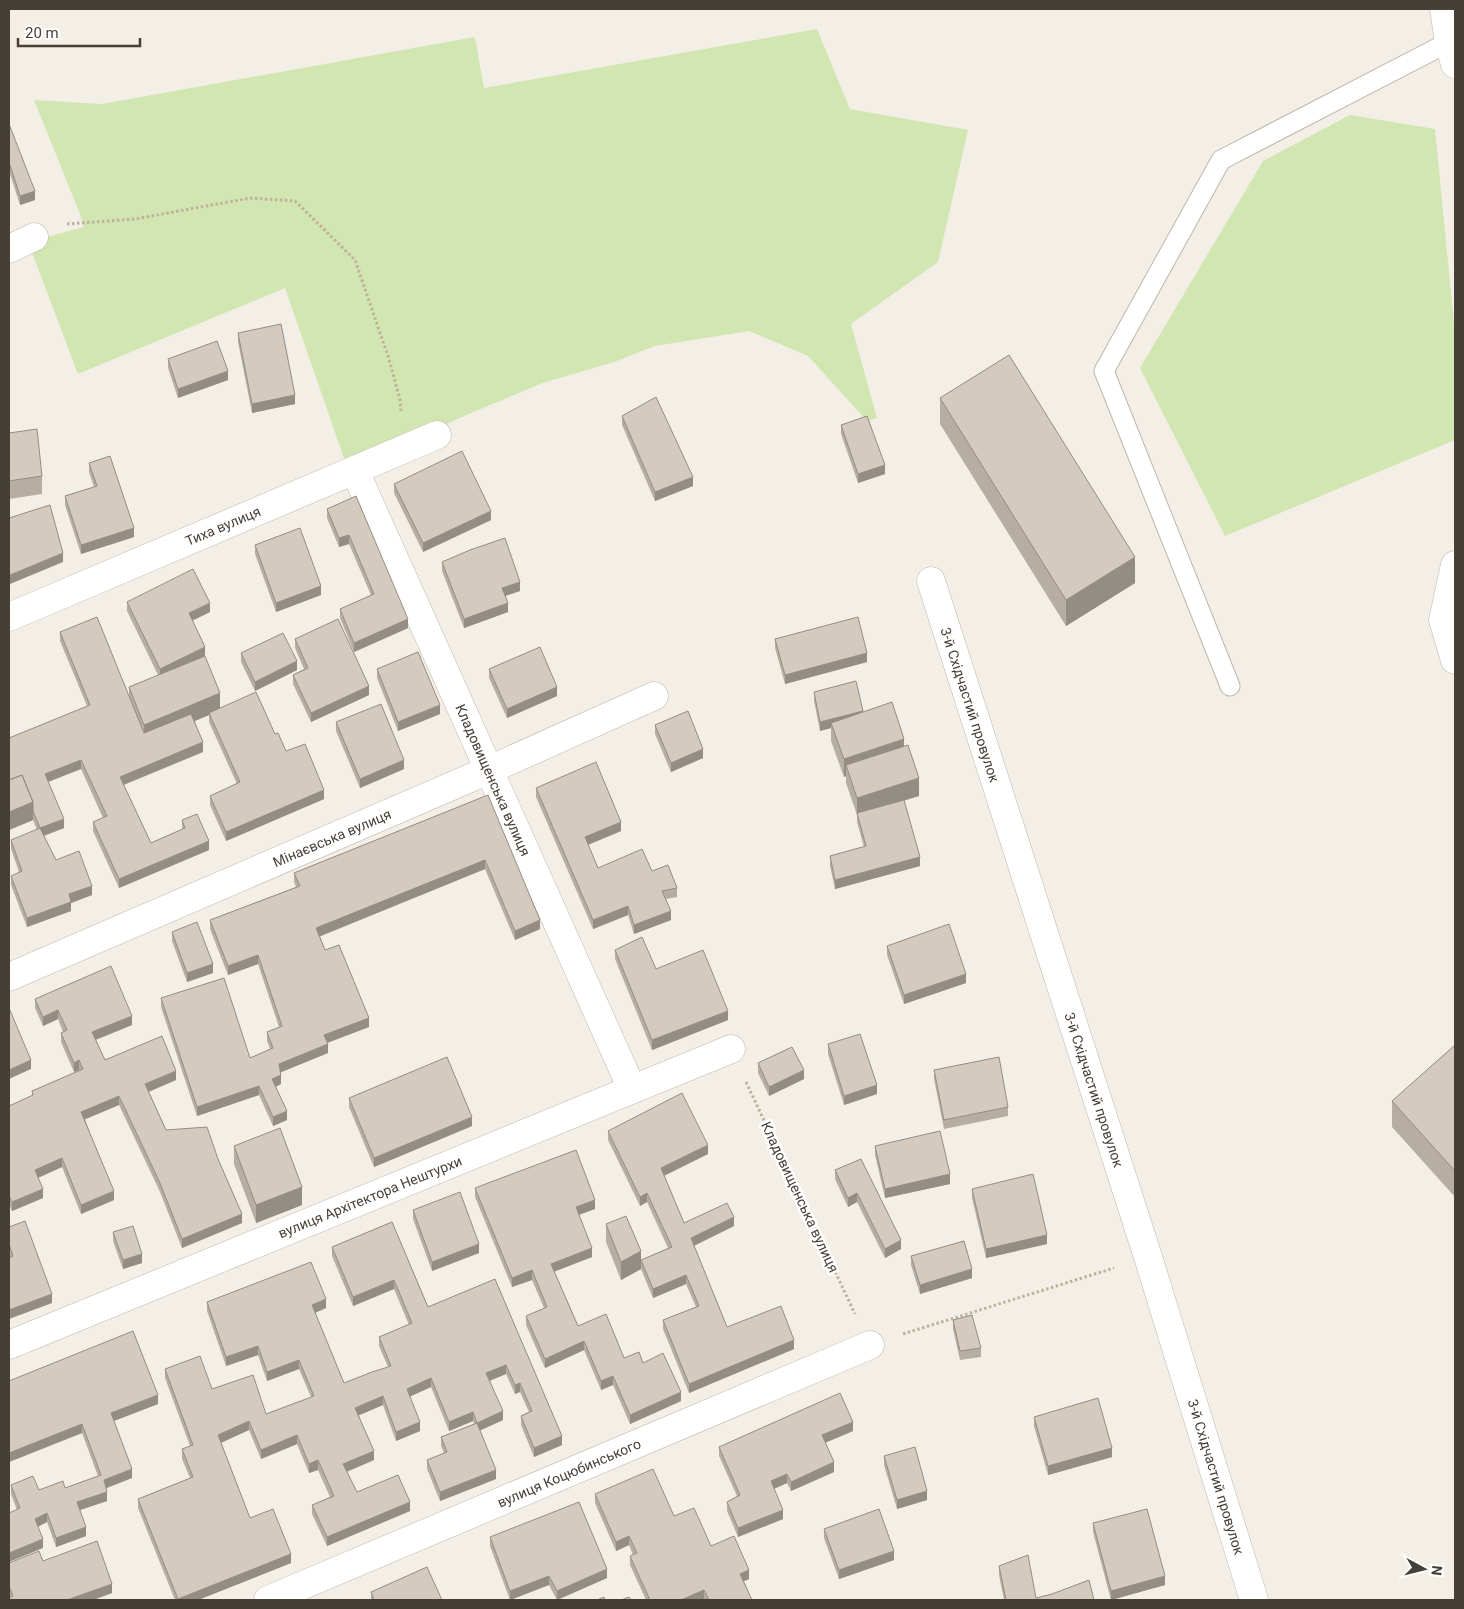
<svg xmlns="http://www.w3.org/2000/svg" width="1464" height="1609" font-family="Roboto,sans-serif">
<rect width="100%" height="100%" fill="#f3efe7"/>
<path fill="#d1e6b1" d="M817 29 850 109 968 130 938 262 851 324 877 418 867 421 808 356 749 331 655 346 614 362 543 383 464 416 348 470 285 288 78 374 28 242 84 227 80 214 34 100 102 104 475 37 484 88Z
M1350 115 1435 129 1455 333V440L1225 536 1140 368 1263 161Z"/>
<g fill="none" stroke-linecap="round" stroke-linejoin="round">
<g stroke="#beb6aa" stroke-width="21">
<path id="service" d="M1230 686 1104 371 1221 160 1449 42"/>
</g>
<g stroke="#beb6aa" stroke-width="29">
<path id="minor" d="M1444 9 1449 42 1455 64
M9 249 34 237
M355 471 632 1089
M1455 565 1443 620 1455 660
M931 581 1148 1257 1254 1600
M9 617 437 435
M9 977 489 770 654 696
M9 1345 731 1049
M268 1600 870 1345"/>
</g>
<path stroke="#c0b19b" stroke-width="3" stroke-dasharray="2.5 2.5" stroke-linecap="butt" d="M67 224 135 219 250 198 295 201 355 260 389 359 400 400 401 413
M746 1082 855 1314
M903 1334 1114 1268"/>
<use href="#service" stroke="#fff" stroke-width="19"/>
<use href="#minor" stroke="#fff" stroke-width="28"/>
</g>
<path fill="#b6aea3" d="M9 124 35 200 20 205 10 174Z
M238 333 295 404 252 413 238 342Z
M168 359 228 380 178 398 168 368Z
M940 398 1135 583 1066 626 940 424Z
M622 416 693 486 655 501 622 425Z
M841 425 885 474 858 483 841 434Z
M9 433 42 476V494L9 499Z
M89 463 134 537 81 554 65 505V496L94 487 89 472Z
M394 484 491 520 423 552 394 493Z
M356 496 408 628 354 652 340 618V609L371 595 349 544 339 547 327 518V509Z
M255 545 321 595 276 612 255 554Z
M442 562 520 591 505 596 508 612 464 628 442 571Z
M127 602 210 612 192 621 205 656 220 708 275 734 286 751 324 799 226 841 210 805V796L237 784 209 722V715L195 721 203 752 124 785 151 843 182 829V820L209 850 119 888 93 831V822L103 818 81 769 48 782 64 828 44 836 56 860 92 895 71 903V911L27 927 11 885V876L19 872 11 849V840L37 830 33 820 9 830 87 706 60 641V632L129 697V687L158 675 127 611Z
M295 639 369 695 311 722 293 684V675L304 669 295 648Z
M775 639 867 662 785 684 775 648Z
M241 653 297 670 255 691 241 662Z
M377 669 440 714 398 731 377 678Z
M489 669 557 696 507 718 489 678Z
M814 692 863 712 904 746 919 796 904 800 920 866 835 889 830 866V856L864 847 857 822V815L846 783V776L844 777 831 741V728L820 731 814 701Z
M336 722 404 769 360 788 336 731Z
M655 725 703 758 671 772 655 734Z
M536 788 621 831 588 845 598 868 652 871 677 888V897L666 899 671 920 634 934 628 915 593 929 536 797Z
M488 795 540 929 515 940 485 869 320 936 325 950 369 1027 327 1043 328 1053 281 1072V1084L276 1087 287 1120 273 1126 259 1095 197 1116 161 1007V998L250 1058 270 1049 267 1041V1032L279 1027 258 964 228 975 210 929V920L296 887 294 882V873Z
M172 932 213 973 187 982 172 941Z
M887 946 966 983 904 1004 887 955Z
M615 950 656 969 728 1020 652 1050 615 959Z
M35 999 132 1025 96 1040 105 1060 176 1080 149 1092 166 1130 242 1223 182 1248 160 1192 119 1105 85 1119 114 1200 81 1214 62 1167 38 1178 43 1198 12 1211 9 1205V1106L32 1096V1091L80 1070H79L74 1072 61 1042V1033L63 1032 58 1019 43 1026 35 1008Z
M828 1044 877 1094 844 1105 828 1054Z
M1455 1045V1197L1392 1127V1101Z
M758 1063 804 1079 769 1096 758 1073Z
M934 1070 1008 1107V1116L944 1129 934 1079Z
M349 1098 472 1126 374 1167 349 1107Z
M608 1131 708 1154 664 1176 684 1223 734 1226 694 1246 727 1327 794 1349 689 1393 663 1329V1320L696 1307 686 1284 653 1298 641 1269 621 1280 606 1242V1224L641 1260 668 1248 647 1202 640 1206 608 1140Z
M234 1146 302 1205 256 1223 234 1164Z
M875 1146 950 1184 885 1198 875 1155Z
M861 1159 901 1249 885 1258 857 1202 848 1207 835 1179V1170Z
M475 1188 595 1209 579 1214 592 1257 554 1271 578 1326 624 1358 643 1363 681 1401 630 1424 613 1385 601 1390 584 1350 545 1368 526 1325V1316L544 1308 532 1280 512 1287 475 1197Z
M972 1189 1047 1244 986 1258 972 1198Z
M413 1210 479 1253 432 1271 413 1219Z
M392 1222 428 1307 495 1279 562 1445 534 1457 521 1425V1416L529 1412 520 1392 515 1394 506 1374 490 1381 503 1420 480 1430 496 1479 440 1501 427 1469V1460L444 1453 441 1446V1437L474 1424 473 1421 449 1431 431 1387 410 1396 420 1431 396 1441 383 1405 359 1415 374 1460 347 1472 357 1492 410 1511 327 1546 312 1514V1505L330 1497 318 1470 309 1473 297 1444 261 1459 249 1430 221 1443 250 1518 291 1563 198 1600H175L138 1508V1499L190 1478 182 1459V1449L190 1446 165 1378V1369L212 1389 266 1414 311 1397 299 1369 267 1381 258 1355 226 1366 207 1311V1302L326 1308 315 1313 344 1383 388 1367 379 1346V1337L409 1325 394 1289 353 1306 332 1256V1247Z
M9 1227 52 1303 10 1257 9 1253Z
M113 1232 142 1263 123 1269 113 1241Z
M911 1256 972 1278 920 1294 911 1265Z
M953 1320 981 1348V1357L960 1360 953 1329Z
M9 1381 158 1404 114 1421 132 1478 106 1488 107 1501 80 1510 86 1536 56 1547 47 1522 38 1527 43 1548 17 1510 11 1494V1485L39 1490 65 1488 98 1476 82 1433 9 1462Z
M1034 1417 1112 1457 1048 1475 1034 1426Z
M853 1431 825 1443 834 1472 791 1491 787 1483 774 1489 783 1519 738 1537 727 1511V1502L737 1496 719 1456V1447Z
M884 1456 927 1500 897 1509 884 1465Z
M595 1494 674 1516 711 1546 749 1579 744 1581 752 1600H705L704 1599 702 1600H646L630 1565V1556L633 1555 629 1545 616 1551 595 1503Z
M1093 1523 1165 1585 1111 1600 1093 1532Z
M824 1529 894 1560 839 1579 824 1538Z
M490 1537 607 1578 557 1600 549 1585 510 1600 490 1546Z
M43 1561 112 1593 93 1600H9L10 1598 9 1595V1563Z
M999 1566 1036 1598 1052 1594 1094 1600H1004L999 1575Z
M371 1592 442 1600H371Z"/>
<path fill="#948d84" d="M35 191V200L20 205V196Z
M228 371V380L178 398V389Z
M295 395V404L252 413V404Z
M885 465V474L858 483V474Z
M693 477V486L655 501V492Z
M491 511V520L423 552V543Z
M134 528V537L81 554V545Z
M349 535V544L339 547V538Z
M63 553V562L10 584V575Z
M1135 557V583L1066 626V600Z
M520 582V591L502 597V588Z
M321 586V595L276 612V603Z
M210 603V612L189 622V613Z
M508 603V612L464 628V619Z
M408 619V628L354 652V643Z
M205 647V656L160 678V669Z
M867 653V662L785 684V675Z
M297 661V670L255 691V682Z
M369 686V695L311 722V713Z
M557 687V696L507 718V709Z
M220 693V711L209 713V715L144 742V725Z
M440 705V714L398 731V722Z
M863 711V720L831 723V728L820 731V722Z
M904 739V756L846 765V776L844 777V759Z
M203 742V752L120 786V777Z
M703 749V758L671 772V763Z
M81 760V769L45 783V774Z
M404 760V769L360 788V779Z
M919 778V796L858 815 857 813V816V798Z
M324 790V799L226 841V832Z
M33 802V820L9 830V812Z
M64 819V828L40 837V828Z
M621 822V831L585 846V837Z
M209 841V850L119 888V879Z
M920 857V866L835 889V880Z
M485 860V869L316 938V928Z
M92 886V895L71 903V911L27 927V918L69 894Z
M628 906V915L593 929V920Z
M671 911V920L634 934V925Z
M540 920V929L515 940V931Z
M258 955V964L228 975V966Z
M213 964V973L187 982V973Z
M966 974V983L904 1004V995Z
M58 1010V1019L43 1026V1017Z
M728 1011V1020L652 1050V1040Z
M132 1016V1025L92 1041V1032Z
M369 1018V1027L324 1044V1035Z
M328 1044V1053L279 1073V1064Z
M31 1060V1069L9 1079V1070Z
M79 1060V1070L74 1072V1063Z
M804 1070V1079L769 1096V1087Z
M176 1071V1080L145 1093V1084Z
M281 1075V1084L272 1088V1079Z
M877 1085V1094L844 1105V1096Z
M259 1086V1095L197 1116V1107Z
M119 1096V1105L81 1121V1112Z
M287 1111V1120L273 1126V1117Z
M472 1117V1126L374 1167V1158Z
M708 1145V1154L661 1177V1168Z
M62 1158V1167L35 1179V1170Z
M950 1174V1184L885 1198V1189Z
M302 1187V1205L256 1223V1205Z
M43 1189V1198L12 1211V1202Z
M114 1191V1200L81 1214V1205Z
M647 1193V1202L640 1206V1197Z
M857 1193V1202L848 1207V1198Z
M595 1200V1209L576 1216V1207Z
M242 1214V1223L182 1248V1239Z
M734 1217V1226L691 1247V1238Z
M1047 1235V1244L986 1258V1249Z
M901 1240V1249L885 1258V1249Z
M479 1244V1253L432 1271V1262Z
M592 1248V1257L551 1273V1264Z
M641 1251V1269L621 1280V1262Z
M142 1254V1263L123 1269V1260Z
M972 1269V1278L920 1294V1285Z
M532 1270V1280L512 1287V1278Z
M686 1275V1284L653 1298V1289Z
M394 1280V1289L353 1306V1297Z
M52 1294V1303L9 1319V1310Z
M326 1299V1308L312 1314V1305Z
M794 1340V1349L689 1393V1384Z
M584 1341V1350L545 1368V1359Z
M258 1346V1355L226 1366V1357Z
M299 1360V1369L267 1381V1372Z
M506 1365V1374L486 1382V1373Z
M613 1376V1385L601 1390V1381Z
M431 1378V1387L407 1398V1389Z
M520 1383V1392L515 1394V1385Z
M681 1392V1401L630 1424V1415Z
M158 1395V1404L111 1422V1413Z
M383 1396V1405L355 1417V1408Z
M503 1411V1420L477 1432V1423Z
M473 1412V1421L449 1431V1422Z
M249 1421V1430L218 1444V1435Z
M420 1422V1431L396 1441V1432Z
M853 1422V1431L822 1444V1435Z
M82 1424V1433L9 1462V1453Z
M297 1435V1444L261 1459V1450Z
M562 1436V1445L534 1457V1448Z
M1112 1448V1457L1048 1475V1466Z
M374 1451V1460L343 1473V1464Z
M318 1460V1470L309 1473V1464Z
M834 1462V1472L791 1491V1482Z
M132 1469V1478L104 1489V1480Z
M496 1470V1479L440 1501V1492Z
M787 1474V1483L771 1490V1481Z
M927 1491V1500L897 1509V1500Z
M107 1492V1501L77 1511V1502Z
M410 1502V1511L327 1546V1537Z
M783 1510V1519L738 1537V1528Z
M47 1513V1522L35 1528V1519Z
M86 1527V1536L56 1547V1538Z
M629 1536V1545L616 1551V1542Z
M43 1539V1548L9 1562V1553Z
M894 1551V1560L839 1579V1570Z
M291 1554V1563L198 1600H178V1599Z
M607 1569V1578L557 1600V1591Z
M749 1570V1579L740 1583V1574Z
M549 1576V1585L510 1600V1591Z
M1165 1576V1585L1111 1600V1591Z
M112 1584V1593L93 1600H67Z
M704 1590V1599L702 1600H681Z"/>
<path fill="#d4cabd" stroke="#948d84" d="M9 124 35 191 20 196 10 165 9 166Z
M281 324 295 395 252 404 238 333Z
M217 341 228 371 178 389 168 359Z
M1009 355 1135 557 1066 600 940 398Z
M656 397 693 477 655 492 622 416Z
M867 416 885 465 858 474 841 425Z
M37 429 42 476 9 481V433Z
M462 451 491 511 423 543 394 484Z
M110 456 134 528 81 545 65 496 97 486 89 463Z
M356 496 408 619 354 643 340 609 374 594 349 535 339 538 327 509Z
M50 505 63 553 10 575 9 570V518Z
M300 528 321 586 276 603 255 545Z
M505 538 520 582 502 588 508 603 464 619 442 562 470 550Z
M193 569 210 603 189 613 205 647 160 669 127 602Z
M97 617 144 733 191 714 203 742 120 777 151 843 185 828 182 820 197 814 209 841 119 879 93 822 107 816 81 760 45 774 64 819 40 828 33 811V802L22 775 9 780V738L90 705 60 632Z
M858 617 867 653 785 675 775 639Z
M338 619 369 686 311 713 293 675 308 668 295 639Z
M283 633 297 661 255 682 241 653Z
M540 647 557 687 507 709 489 669Z
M418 652 440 705 398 722 377 669Z
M205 656 220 693 144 725 129 687Z
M856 681 863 711 820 722 814 692Z
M256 692 275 734 278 733 286 751 305 744 324 790 226 832 210 796 240 782 209 713Z
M892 702 904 739 844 759 831 723Z
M381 704 404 760 360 779 336 722Z
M688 711 703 749 671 763 655 725Z
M908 745 919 778 857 798 846 765Z
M596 762 621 822 585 837 598 868 642 849 652 871 668 865 677 888 662 891 671 911 634 925 628 906 593 920 536 788Z
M22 775 33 802 9 812V780Z
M488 795 540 920 515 931 485 860 316 928 325 950 339 945 369 1018 324 1035 328 1044 279 1064 281 1075 272 1079 287 1111 273 1117 259 1086 197 1107 161 998 224 978 250 1058 273 1048 267 1032 282 1026 258 955 228 966 210 920 300 886 294 873Z
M904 800 920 857 835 880 830 856 866 846 857 813Z
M40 828 56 860 79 851 92 886 69 894 71 902 27 918 11 876 22 871 11 840Z
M197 922 213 964 187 973 172 932Z
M949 924 966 974 904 995 887 946Z
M642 937 656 969 703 950 728 1011 652 1040 615 950Z
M111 966 132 1016 92 1032 105 1060 162 1036 176 1071 145 1084 166 1130 207 1127 218 1159 242 1214 182 1239 160 1183 119 1096 81 1112 114 1191 81 1205 62 1158 35 1170 43 1189 12 1202 9 1196V1106L33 1095 32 1091 83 1069 79 1060 74 1063 61 1033 67 1030 58 1010 43 1017 35 999Z
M9 1008 31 1060 9 1070Z
M860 1034 877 1085 844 1096 828 1044Z
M1455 1045V1171L1392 1101Z
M792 1047 804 1070 769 1087 758 1063Z
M447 1057 472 1117 374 1158 349 1098Z
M999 1057 1008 1107 944 1120 934 1070Z
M682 1093 708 1145 661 1168 684 1223 727 1203 734 1217 691 1238 727 1327 781 1306 794 1340 689 1384 663 1320 699 1306 686 1275 653 1289 641 1260 672 1247 647 1193 640 1197 608 1131Z
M280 1128 302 1187 256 1205 234 1146Z
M940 1131 950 1174 885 1189 875 1146Z
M576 1150 595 1200 576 1207 592 1248 551 1264 578 1326 606 1314 624 1358 639 1352 643 1363 663 1353 681 1392 630 1415 613 1376 601 1381 584 1341 545 1359 526 1316 547 1307 532 1270 512 1278 475 1188Z
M861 1159 901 1240 885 1249 857 1193 848 1198 835 1170Z
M1033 1174 1047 1235 986 1249 972 1189Z
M460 1192 479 1244 432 1262 413 1210Z
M626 1216 641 1251 621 1262 606 1224Z
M25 1221 52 1294 9 1310V1258L13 1256 9 1244V1227Z
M392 1222 428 1307 495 1279 562 1436 534 1448 521 1416 532 1411 520 1383 515 1385 506 1365 486 1373 503 1411 477 1423 473 1412 449 1422 431 1378 407 1389 420 1422 396 1432 383 1396 355 1408 374 1451 343 1464 357 1492 398 1475 410 1502 327 1537 312 1505 334 1496 318 1460 309 1464 297 1435 261 1450 249 1421 218 1435 250 1518 273 1509 291 1554 178 1599 138 1499 193 1477 182 1449 193 1445 165 1369 200 1356 212 1389 253 1375 266 1414 314 1396 299 1360 267 1372 258 1346 226 1357 207 1302 311 1262 326 1299 312 1305 344 1383 372 1372 391 1366 379 1337 412 1323 394 1280 353 1297 332 1247Z
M133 1226 142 1254 123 1260 113 1232Z
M964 1241 972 1269 920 1285 911 1256Z
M972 1315 981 1348 960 1351 953 1320Z
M133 1331 158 1395 111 1413 132 1469 104 1480 107 1492 77 1502 86 1527 56 1538 47 1513 35 1519 43 1539 9 1553V1513L20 1508 11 1485 33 1476 39 1490 63 1481 65 1488 101 1475 82 1424 9 1453V1381Z
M840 1393 853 1422 822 1435 834 1462 791 1482 787 1474 771 1481 783 1510 738 1528 727 1502 740 1495 719 1447Z
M1098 1398 1112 1448 1048 1466 1034 1417Z
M477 1423 496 1470 440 1492 427 1460 447 1452 441 1437Z
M915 1447 927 1491 897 1500 884 1456Z
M653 1469 674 1516 694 1508 711 1546 734 1536 749 1570 740 1574 752 1600H709L704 1590 681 1600H650L630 1556 637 1553 629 1536 616 1542 595 1494Z
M579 1502 607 1569 557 1591 549 1576 510 1591 490 1537Z
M879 1509 894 1551 839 1570 824 1529Z
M1147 1509 1165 1576 1111 1591 1093 1523Z
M97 1541 112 1584 67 1600H9V1598L13 1596 9 1586V1563L39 1551 43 1561Z
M1028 1555 1036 1598 1052 1594 1089 1580 1094 1600H1006L999 1566Z
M427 1567 442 1600H374L371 1592Z
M604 1597 605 1600H597Z
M629 1597 631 1600H621Z"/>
<g text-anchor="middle" stroke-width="5" stroke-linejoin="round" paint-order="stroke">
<g font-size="14" fill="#463f36" stroke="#fff">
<text transform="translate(223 526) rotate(-23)" y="5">Тиха вулиця</text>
<text transform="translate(970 705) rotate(72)" y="5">3-й Східчастий провулок</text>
<text transform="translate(493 780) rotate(66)" y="5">Кладовищенська вулиця</text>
<text transform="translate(332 838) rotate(-23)" y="5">Мінаєвська вулиця</text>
<text transform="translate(1094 1090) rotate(72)" y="5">3-й Східчастий провулок</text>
<text transform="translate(370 1197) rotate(-22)" y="5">вулиця Архітектора Нештурхи</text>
<text transform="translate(800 1197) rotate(65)" y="5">Кладовищенська вулиця</text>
<text transform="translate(569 1473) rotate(-23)" y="5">вулиця Коцюбинського</text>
<text transform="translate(1216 1477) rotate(73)" y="5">3-й Східчастий провулок</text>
</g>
</g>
<rect width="1464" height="1609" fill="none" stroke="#463f36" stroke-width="20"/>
<g transform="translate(1424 1569) rotate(97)" stroke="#ffffff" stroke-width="4" paint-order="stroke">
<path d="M0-4L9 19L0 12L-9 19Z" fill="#463f36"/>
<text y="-8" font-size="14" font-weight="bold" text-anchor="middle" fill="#463f36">N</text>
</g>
<path d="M18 38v8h122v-8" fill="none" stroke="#463f36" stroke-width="2.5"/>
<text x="25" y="38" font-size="15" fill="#463f36" stroke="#ffffff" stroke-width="4" paint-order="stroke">20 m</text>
</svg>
